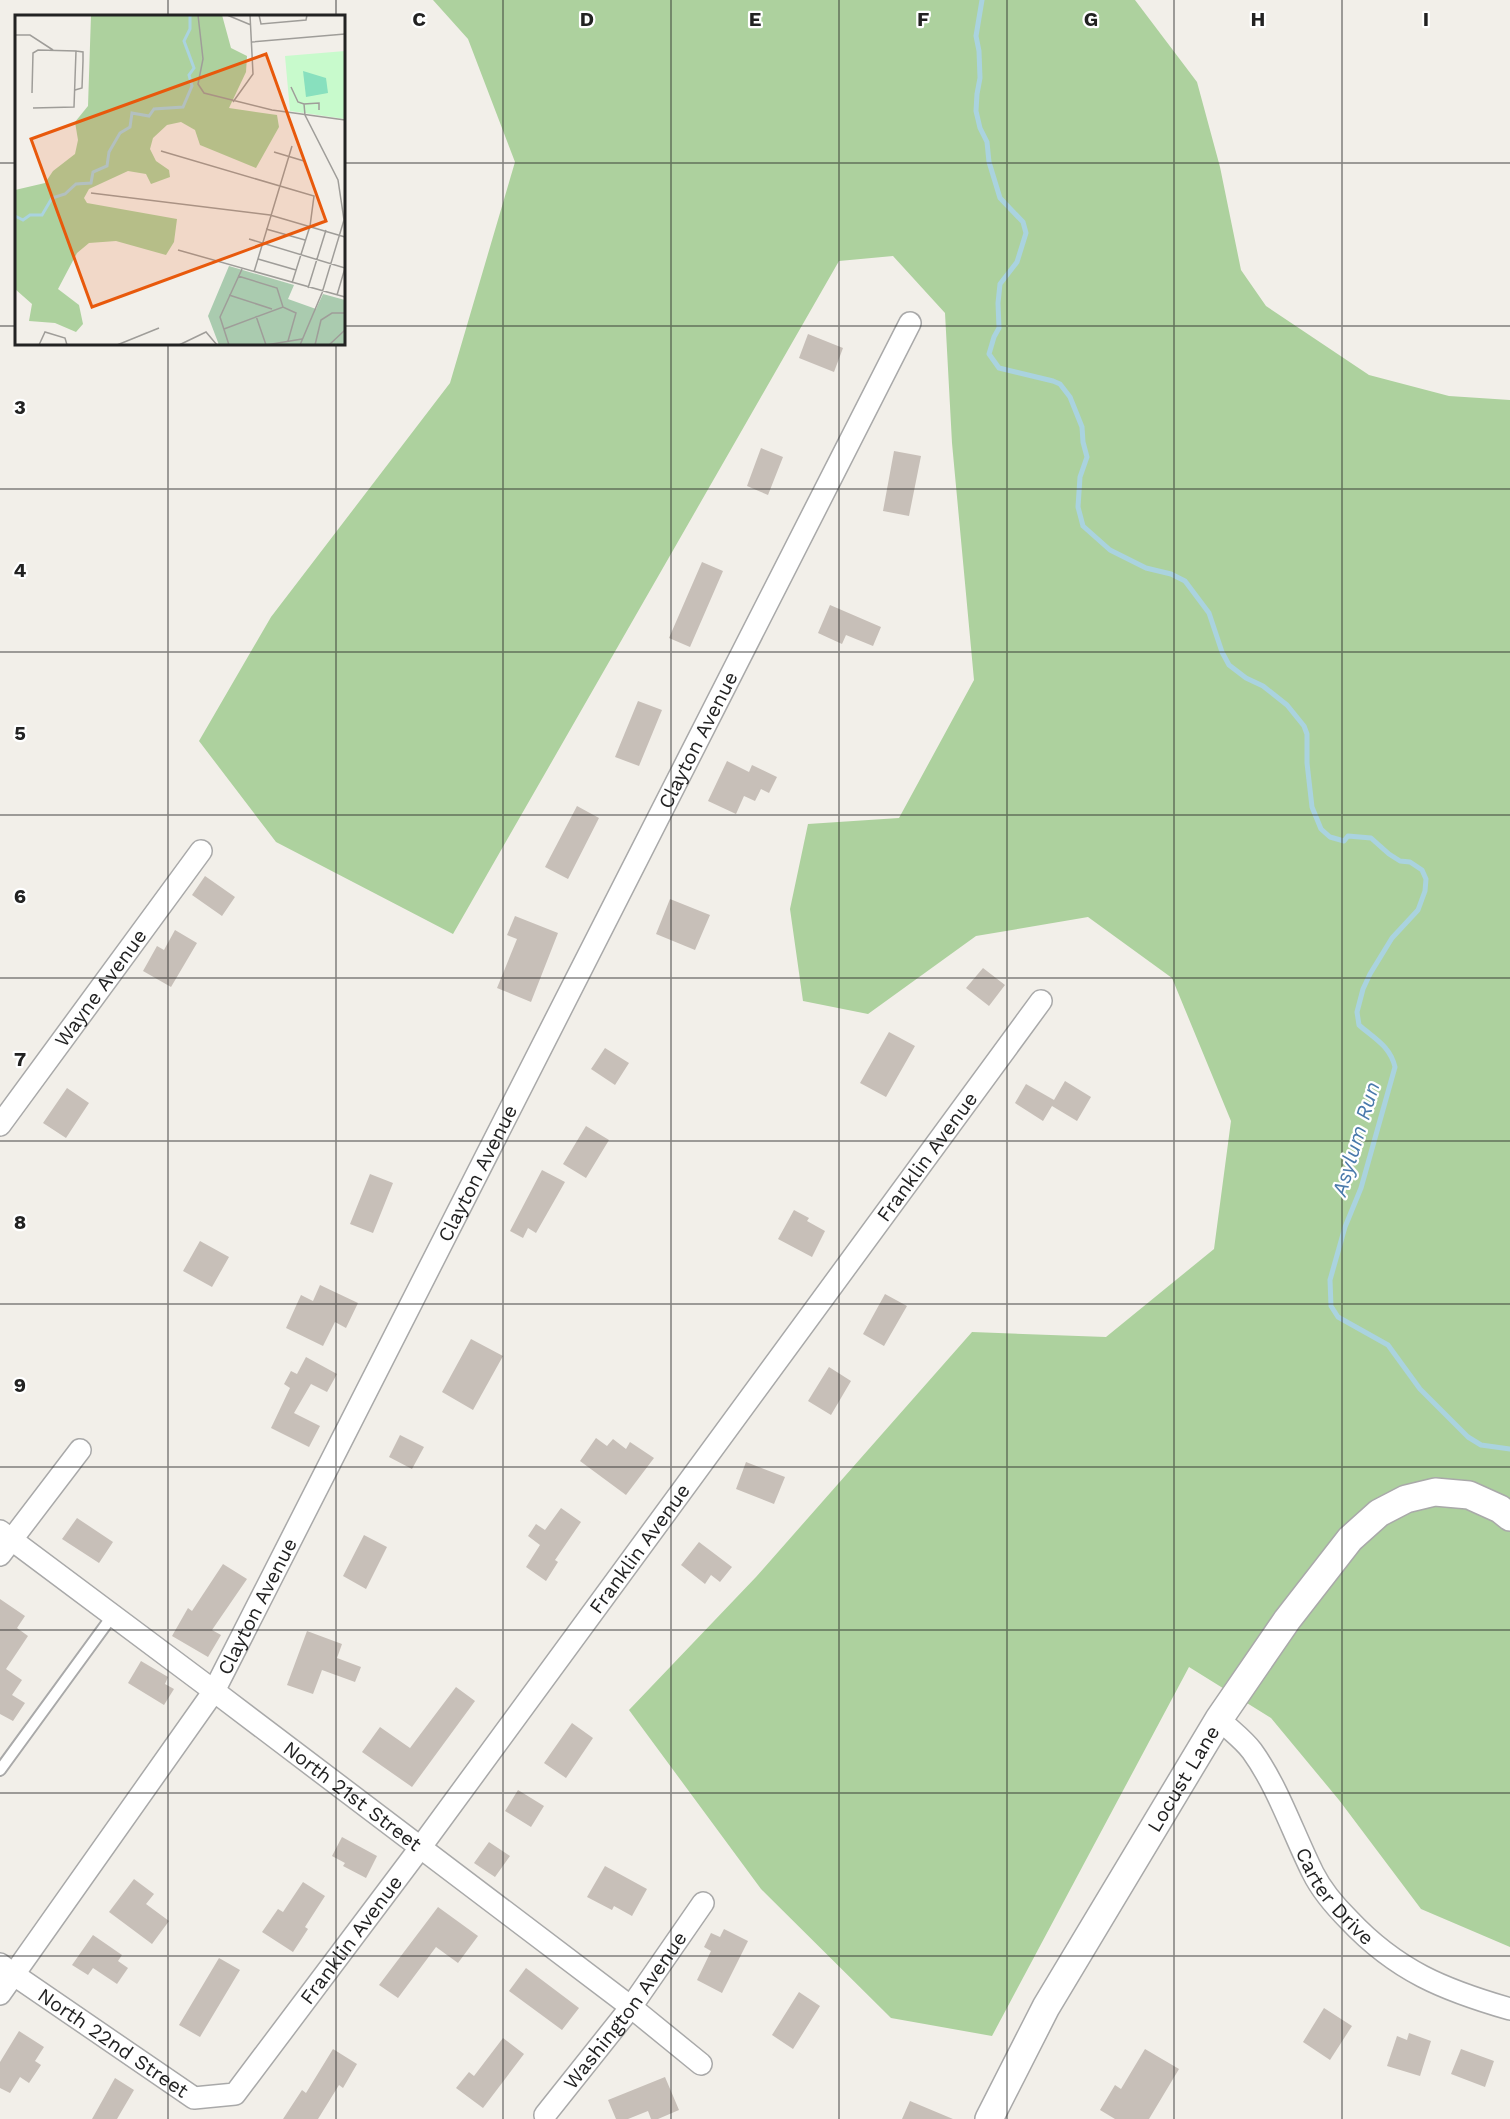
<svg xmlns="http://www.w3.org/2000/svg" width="1510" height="2119" font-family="'Work Sans',sans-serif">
<rect width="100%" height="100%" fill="#f2efe9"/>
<path fill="#add19e" d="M433 0H1135L1197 82 1220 167 1241 270 1266 306 1369 375 1449 396 1510 400V1947L1421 1909 1339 1800 1271 1718 1189 1667 992 2036 891 2018 761 1889 629 1710 756 1577 972 1332 1106 1337 1214 1249 1231 1121 1172 978 1088 917 976 936 868 1014 803 1001 790 909 808 824 899 818 974 680 952 443 945 313 893 256 839 261 453 934 276 842 199 741 271 617 450 383 515 162 468 39Z"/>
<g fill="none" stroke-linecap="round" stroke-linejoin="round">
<path stroke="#aad3df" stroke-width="5" d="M982 0 976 36 979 51 980 78 977 94 976 111 980 128 987 142 989 162 1000 198 1023 222 1026 233 1017 262 1000 284 998 303 999 328 994 337 989 354 999 368 1053 381 1060 384 1070 397 1082 427 1083 442 1087 457 1080 477 1078 507 1083 526 1110 550 1146 568 1171 574 1185 581 1209 613 1222 652 1229 665 1246 678 1263 686 1287 705 1304 726 1307 734V763L1312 807 1321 829 1330 837 1344 841 1348 836 1371 838 1389 854 1400 861 1410 862 1422 870 1426 879 1425 891 1418 910 1392 938 1370 974 1363 989 1357 1012 1359 1025C1375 1039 1390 1046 1395 1067L1361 1188 1345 1227 1330 1280 1331 1306 1338 1317 1388 1345 1420 1389 1468 1437 1481 1445 1510 1449"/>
</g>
<path fill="#c7bfb8" d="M808 334 843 348 834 372 799 358Z
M761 448 783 457 768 495 747 486Z
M894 451 921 456 909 516 883 511Z
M702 562 723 571 690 647 669 638Z
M830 605 881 627 873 646 846 635 842 644 818 633Z
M638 701 662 710 639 766 615 757Z
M727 761 749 772 752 765 777 777 769 793 761 789 755 801 744 796 736 814 708 801Z
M577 806 599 818 568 879 545 867Z
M205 876 235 897 222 916 192 895Z
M670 899 710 915 695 950 656 934Z
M515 916 558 933 531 1002 497 988 517 939 507 935Z
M175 930 197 943 171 987 143 971 157 946 164 950Z
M983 968 1005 985 989 1006 966 988Z
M889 1032 915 1046 886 1097 860 1083Z
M605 1048 629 1063 615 1085 591 1069Z
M1065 1081 1091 1097 1077 1121 1052 1106 1043 1121 1015 1103 1026 1084 1054 1100Z
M67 1088 89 1103 66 1138 43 1123Z
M586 1126 609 1140 586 1178 563 1164Z
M542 1170 565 1182 536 1233 528 1228 523 1238 510 1231Z
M370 1174 393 1183 373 1233 350 1224Z
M794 1210 809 1218 807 1221 825 1231 812 1257 778 1239Z
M200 1241 229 1257 212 1287 183 1271Z
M320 1285 358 1303 346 1328 335 1322 323 1346 286 1328 301 1295 313 1301Z
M885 1294 907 1306 884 1346 863 1334Z
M471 1339 503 1356 473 1410 442 1392Z
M306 1357 337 1374 327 1392 311 1384 294 1413 320 1426 309 1447 271 1428 290 1388 284 1384 291 1371 297 1374Z
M829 1367 851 1381 831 1415 808 1401Z
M400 1435 424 1447 412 1469 389 1457Z
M596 1438 607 1446 613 1439 626 1449 630 1442 654 1458 626 1495 580 1461Z
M746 1462 785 1477 774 1504 736 1489Z
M561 1508 581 1522 555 1560 558 1562 546 1581 526 1567 540 1545 528 1536 536 1524 545 1530Z
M77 1518 113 1542 99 1563 62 1539Z
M364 1535 387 1547 366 1589 343 1576Z
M699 1542 732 1567 720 1582 711 1575 705 1584 681 1565Z
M223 1564 247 1579 212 1630 221 1635 208 1657 172 1636 188 1608 192 1611Z
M0 1599 25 1616 17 1628 28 1636 6 1669 22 1680 12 1695 25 1703 13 1721 0 1714Z
M307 1631 342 1644 337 1658 361 1667 355 1682 322 1670 313 1694 287 1685Z
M141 1661 168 1677 165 1684 174 1689 164 1705 128 1683Z
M456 1687 475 1701 412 1787 362 1752 380 1727 410 1748Z
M572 1723 593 1738 566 1778 544 1763Z
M518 1790 544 1806 531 1827 505 1811Z
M342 1837 377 1856 366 1878 343 1866 345 1863 332 1856Z
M489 1842 510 1856 495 1877 474 1863Z
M605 1866 647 1889 632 1916 614 1906 612 1910 587 1897Z
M134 1879 154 1894 146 1904 169 1921 152 1944 109 1912Z
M303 1882 325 1896 305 1927 308 1929 293 1952 262 1932 278 1909 283 1912Z
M438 1907 478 1936 458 1963 436 1947 398 1998 379 1985Z
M724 1929 748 1941 722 1993 697 1980 711 1951 704 1947 711 1933 720 1937Z
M93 1935 122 1955 118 1961 128 1968 117 1984 93 1968 88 1975 72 1965Z
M219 1958 240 1970 200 2037 179 2025Z
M526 1968 579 2008 562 2030 509 1991Z
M799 1992 820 2006 793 2049 772 2035Z
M1324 2008 1352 2026 1330 2060 1303 2042Z
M19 2031 44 2047 35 2061 41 2065 29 2083 20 2077 10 2093 0 2088V2062Z
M1409 2033 1431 2041 1420 2076 1387 2066 1397 2036 1407 2040Z
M503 2038 524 2054 483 2108 456 2088 469 2072 474 2076Z
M333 2049 357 2064 343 2088 339 2085 318 2119H283L302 2090 306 2093Z
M1145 2049 1179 2069 1149 2119H1115L1100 2110 1115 2085 1121 2089Z
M1461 2049 1494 2061 1485 2087 1451 2074Z
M665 2077 679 2110 658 2119H651L648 2111 628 2119H616L608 2100Z
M115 2078 134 2090 117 2119H92Z
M910 2101 953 2119H902Z"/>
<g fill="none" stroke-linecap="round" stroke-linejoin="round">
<g stroke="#a9a9a9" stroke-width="14">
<path id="service" d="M0 1770 113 1615"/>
</g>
<g stroke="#a9a9a9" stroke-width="24">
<g id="minor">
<path id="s1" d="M0 1125 201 851"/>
<path id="s2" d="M0 1531 214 1691 631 2007 701 2064"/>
<path d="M0 1555 80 1450"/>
<path id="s3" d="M1219 1719C1229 1729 1243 1739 1252 1751 1278 1787 1293 1833 1313 1873 1322 1891 1335 1906 1349 1920 1397 1971 1444 1990 1510 2009"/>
<path id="s4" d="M0 1964 13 1974 194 2098 235 2094 420 1848 1041 1001"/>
<path id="s5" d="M0 1994 214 1691 910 323"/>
<path id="s6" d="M545 2115 631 2007 703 1903"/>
</g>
</g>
<g stroke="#a9a9a9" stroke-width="30">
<g id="tertiary">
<path id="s7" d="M989 2119 1046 2007 1219 1719 1287 1620 1350 1539 1379 1513 1406 1499 1435 1492 1469 1495 1500 1509 1510 1517"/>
</g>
</g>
<use href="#service" stroke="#fff" stroke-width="10"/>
<use href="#minor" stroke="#fff" stroke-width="21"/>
<use href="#tertiary" stroke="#fff" stroke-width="27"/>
</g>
<path fill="none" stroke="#222" stroke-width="1.5" stroke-opacity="0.55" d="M168 0V16M336 0V16M503 0V2119M671 0V2119M839 0V2119M1007 0V2119M1174 0V2119M1342 0V2119M0 163H16M344 163H1510M0 326H16M344 326H1510M168 344V2119M336 344V2119M0 489H1510M0 652H1510M0 815H1510M0 978H1510M0 1141H1510M0 1304H1510M0 1467H1510M0 1630H1510M0 1793H1510M0 1956H1510"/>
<g text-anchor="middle" stroke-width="4.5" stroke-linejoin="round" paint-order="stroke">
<g font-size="20" fill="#222" stroke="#fff">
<text dy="7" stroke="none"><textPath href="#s5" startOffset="1438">Clayton Avenue</textPath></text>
<text dy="7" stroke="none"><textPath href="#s1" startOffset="170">Wayne Avenue</textPath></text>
<text dy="7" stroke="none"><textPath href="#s4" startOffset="1442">Franklin Avenue</textPath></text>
<text dy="7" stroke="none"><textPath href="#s5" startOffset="952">Clayton Avenue</textPath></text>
<text dy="7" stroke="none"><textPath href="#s4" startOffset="956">Franklin Avenue</textPath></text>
<text dy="7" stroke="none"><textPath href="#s5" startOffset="466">Clayton Avenue</textPath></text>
<text dy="7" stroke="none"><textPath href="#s7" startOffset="392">Locust Lane</textPath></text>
<text dy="7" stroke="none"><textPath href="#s2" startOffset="441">North 21st Street</textPath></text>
<text dy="7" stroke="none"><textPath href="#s3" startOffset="214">Carter Drive</textPath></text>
<text dy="7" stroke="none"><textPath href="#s4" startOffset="470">Franklin Avenue</textPath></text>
<text dy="7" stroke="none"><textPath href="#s6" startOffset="132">Washington Avenue</textPath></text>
<text dy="7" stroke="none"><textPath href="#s4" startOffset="138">North 22nd Street</textPath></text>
</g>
<g font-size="21" font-style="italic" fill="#4a7aab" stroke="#fff">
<text transform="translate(1356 1139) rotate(-73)" y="7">Asylum Run</text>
</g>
</g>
<g transform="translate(15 15)">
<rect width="330" height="330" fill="#f2efe9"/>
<path d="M76 0H207L216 33 232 41 231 57 214 93 262 100 264 112 241 153 185 130 180 115 166 107 152 110 138 123 135 134 141 146 154 155 155 162 136 169 131 159 113 156 74 174 69 183 72 188 162 204 159 227 151 240 101 226 74 228 62 238 43 274 64 290 68 309 61 317 40 308 14 306 17 289 0 274V175L30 168 38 156 60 139 63 125 60 107 73 91Z" fill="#add19e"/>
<path d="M214 251 279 270 273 284 301 294 308 279 330 285V330H204L193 301Z" fill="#aacbaf"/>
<path d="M330 36V104L275 96 270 41Z" fill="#c8facc"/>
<path d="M288 56 311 63 313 78 291 82Z" fill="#88e0be"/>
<path fill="none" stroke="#aad3df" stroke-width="3" d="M0 201 8 205 15 200H27L37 183 50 179 61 169 76 168 78 157 92 151 94 137 105 118 115 112 117 98 134 101 139 94 168 92 177 71 174 60 179 53 169 26 175 14V0"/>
<path fill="none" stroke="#9f9d99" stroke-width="1.5" d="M183 0 188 44 183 69 189 78 257 95 330 105M212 0 236 10M244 0 246 9 291 5 292 0M0 20H15L38 35M237 27 330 19M0 55V100M276 72 283 87 289 89M60 75 67 73 68 46V37L61 36M17 78 18 38 23 35 61 36 59 92 18 93M218 87 238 59 235 0M146 136 299 181 295 211 277 268M259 137 289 146M76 178 255 200 330 222M251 214 290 225M234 224 330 253 322 280M163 235 330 282M243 244 281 255M239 257 277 131M223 261 262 273 268 292M293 273 311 215M214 280 257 294M241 301 251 330M209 314 268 292 281 298 273 326M24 330 30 317 50 323 52 330M102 330 144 313M164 330 191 317 202 330M214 330 205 302 227 254M251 330 287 324M285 330 307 278 329 205 323 165 290 100 289 89 304 88V95M300 330 306 305 317 298H330M314 330 330 315"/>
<path fill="#e8590c" fill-opacity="0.15" stroke="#e8590c" stroke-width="3" d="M251 39 311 206 77 292 16 124Z"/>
<rect width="330" height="330" fill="none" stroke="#222" stroke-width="3"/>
</g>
<g font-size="20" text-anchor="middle" font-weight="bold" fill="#222" stroke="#fff" stroke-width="4.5" stroke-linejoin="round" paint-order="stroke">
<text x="419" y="26">C</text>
<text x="587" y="26">D</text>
<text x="755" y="26">E</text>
<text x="923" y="26">F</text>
<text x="1091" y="26">G</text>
<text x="1258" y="26">H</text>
<text x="1426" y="26">I</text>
<text x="20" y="414">3</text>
<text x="20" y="577">4</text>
<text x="20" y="740">5</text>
<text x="20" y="903">6</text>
<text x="20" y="1066">7</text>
<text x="20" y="1229">8</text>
<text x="20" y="1392">9</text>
</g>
</svg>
